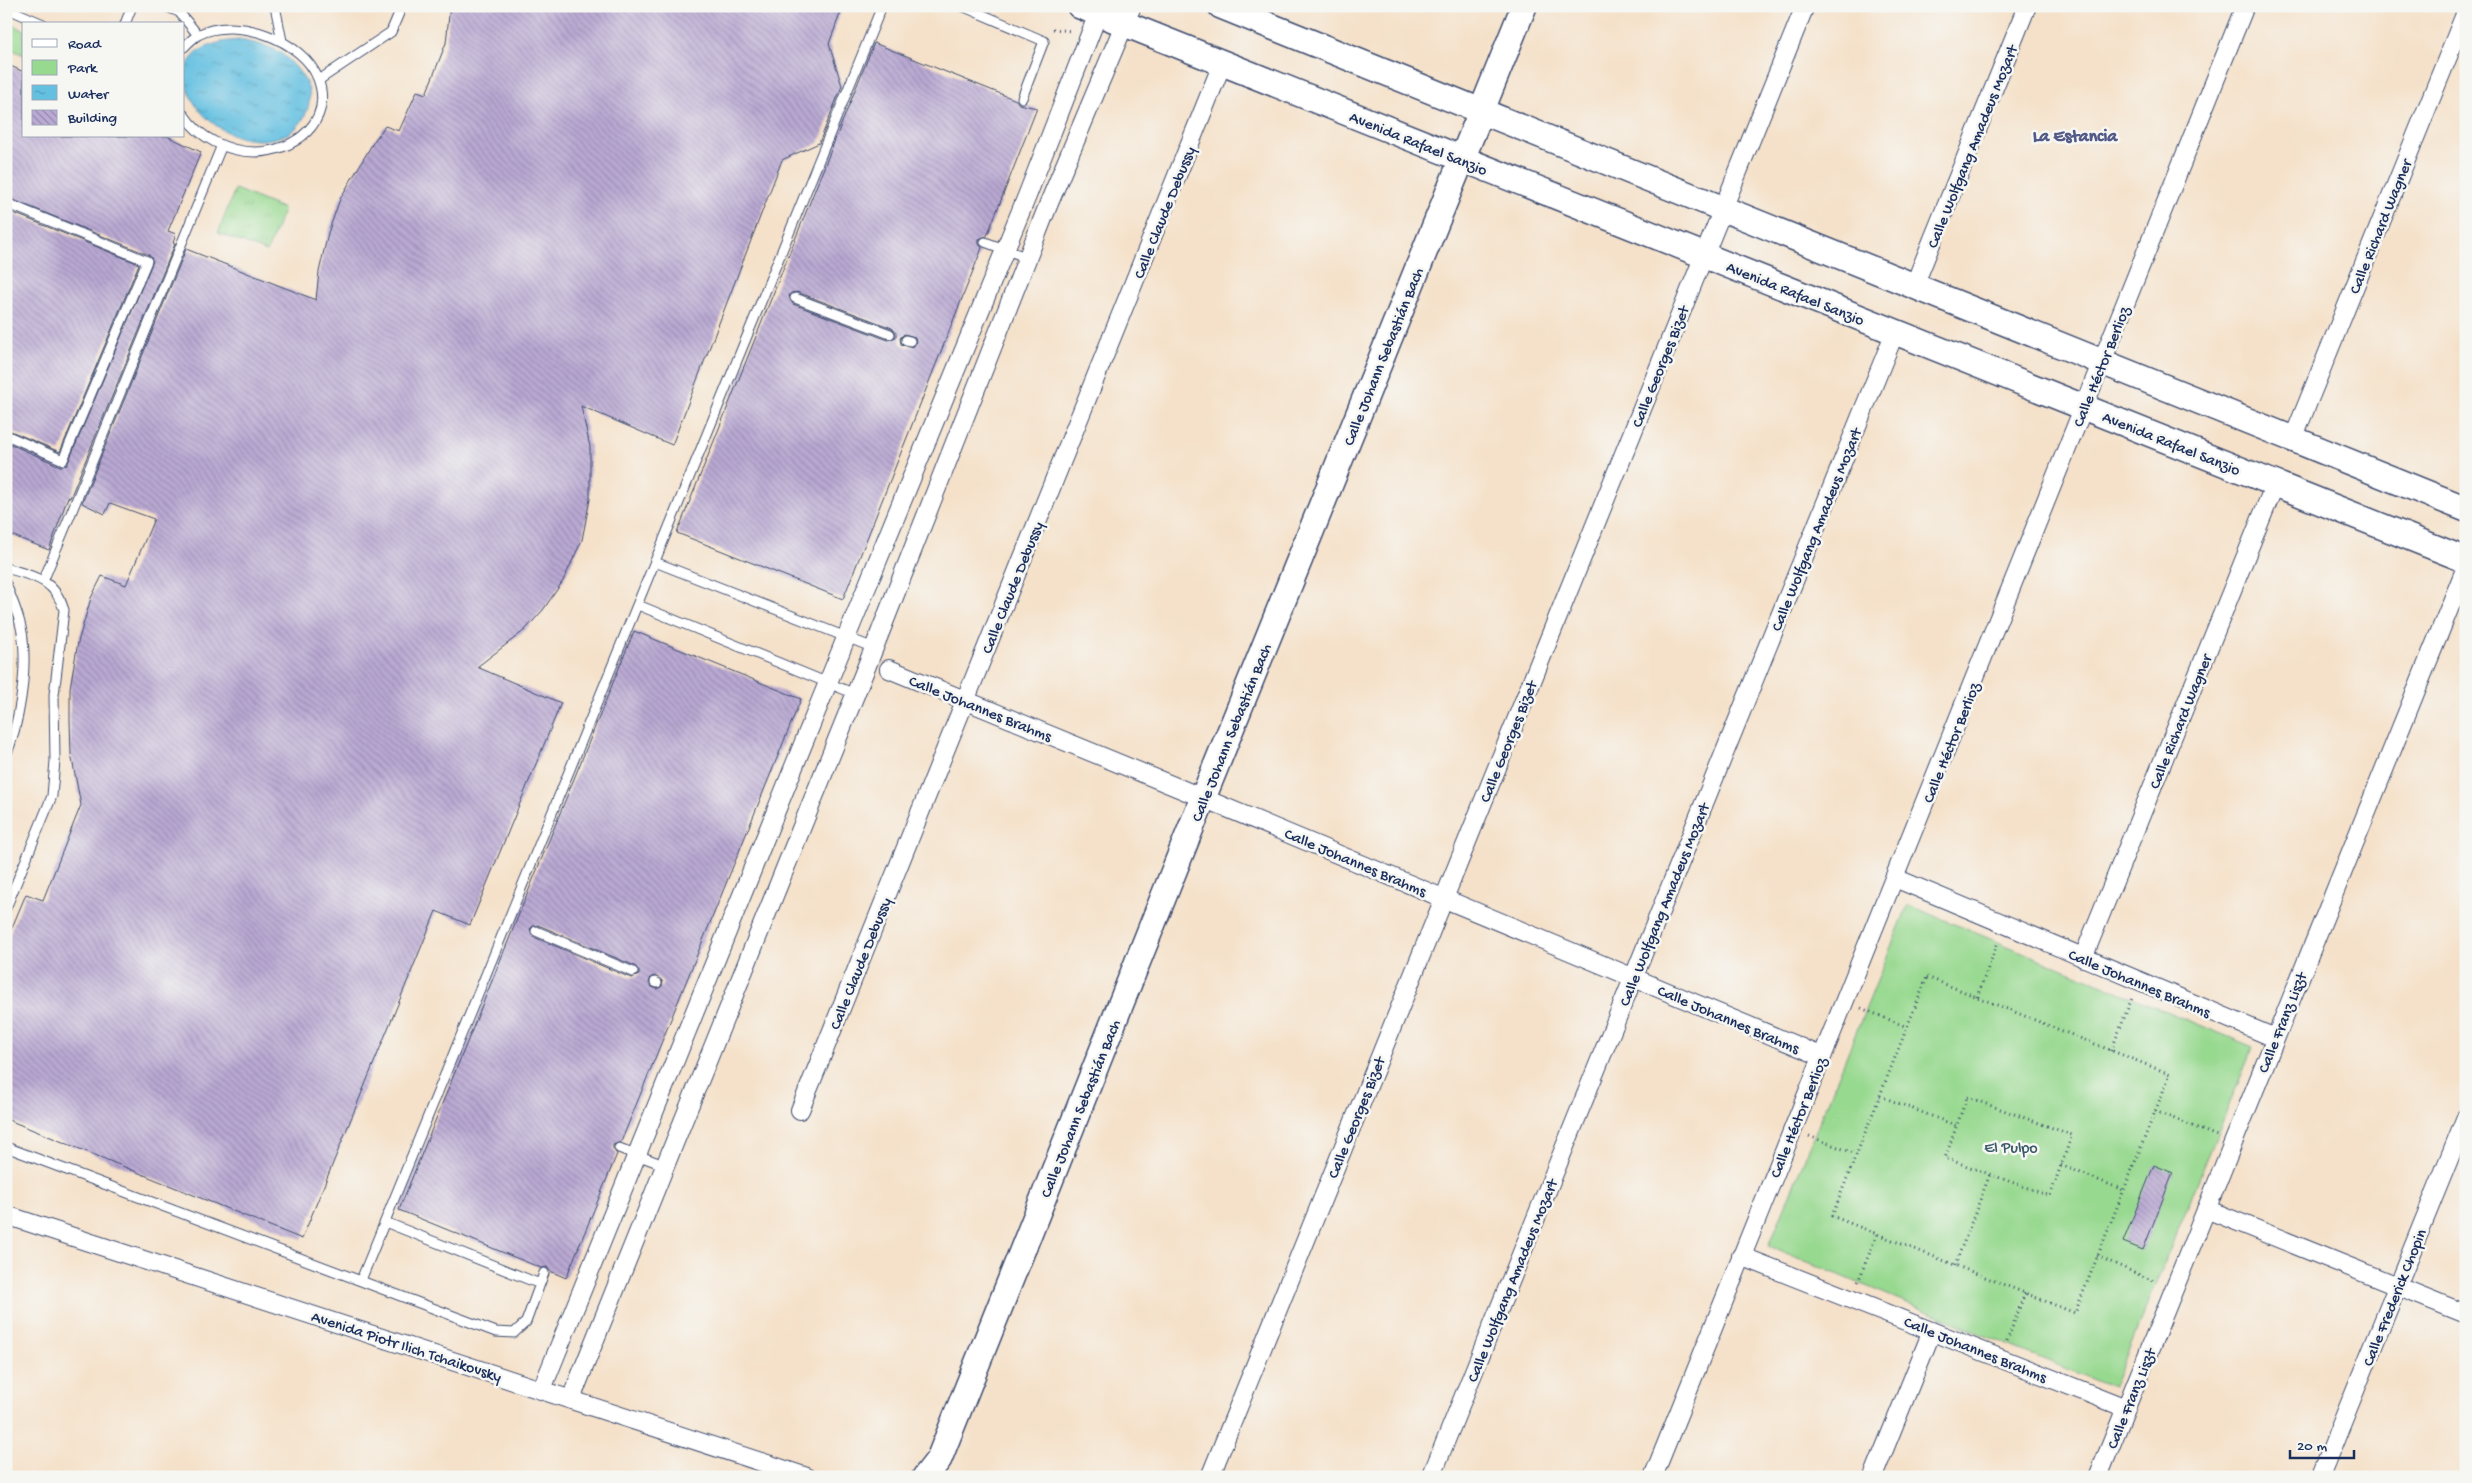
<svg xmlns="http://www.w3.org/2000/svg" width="2472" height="1483" font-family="'Gochi Hand',sans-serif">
<defs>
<pattern id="grass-tufts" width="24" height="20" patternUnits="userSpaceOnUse" patternTransform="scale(1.25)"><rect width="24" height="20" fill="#98d990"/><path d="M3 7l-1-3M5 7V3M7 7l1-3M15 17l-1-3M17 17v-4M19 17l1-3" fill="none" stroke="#82bb7f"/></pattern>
<pattern id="water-ripples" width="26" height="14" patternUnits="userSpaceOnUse" patternTransform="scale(1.25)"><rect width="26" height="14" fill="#63c0e1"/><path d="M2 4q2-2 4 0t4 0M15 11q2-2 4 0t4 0" fill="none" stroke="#519cba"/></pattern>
<pattern id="building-back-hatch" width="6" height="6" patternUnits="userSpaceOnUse" patternTransform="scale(1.25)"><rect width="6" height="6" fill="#baa9d3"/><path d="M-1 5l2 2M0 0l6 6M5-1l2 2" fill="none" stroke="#968aae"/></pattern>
</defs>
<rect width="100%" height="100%" fill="#f6f6f2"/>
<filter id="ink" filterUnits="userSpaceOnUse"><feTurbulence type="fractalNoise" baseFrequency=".02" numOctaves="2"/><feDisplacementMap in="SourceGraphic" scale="10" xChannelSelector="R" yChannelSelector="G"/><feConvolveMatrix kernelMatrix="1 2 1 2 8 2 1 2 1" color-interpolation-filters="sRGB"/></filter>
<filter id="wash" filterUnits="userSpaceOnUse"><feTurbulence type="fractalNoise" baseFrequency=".0096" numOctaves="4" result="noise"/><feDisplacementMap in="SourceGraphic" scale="20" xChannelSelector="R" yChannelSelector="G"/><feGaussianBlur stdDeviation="1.12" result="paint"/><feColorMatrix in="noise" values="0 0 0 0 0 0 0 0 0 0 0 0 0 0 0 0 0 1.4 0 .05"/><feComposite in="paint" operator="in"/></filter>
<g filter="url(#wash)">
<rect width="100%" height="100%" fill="#f5e1c9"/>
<path fill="url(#grass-tufts)" stroke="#5a8477" d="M235 189 284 209 267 252 218 233Z"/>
<path fill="#98d990" stroke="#5a8477" d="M6 22 24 30V55L6 47Z
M1908 905 2253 1047 2113 1388 1769 1246Z"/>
<path fill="url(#water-ripples)" stroke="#3f78a0" d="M240 40C253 43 267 45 279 52 291 60 306 77 309 91 312 108 301 129 285 135 211 166 129 45 240 40Z"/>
<g id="blocks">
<path fill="url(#building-back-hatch)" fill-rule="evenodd" d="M450 6H843L829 44 842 86 819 143 782 160 672 445 581 406 590 447V499L582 540 563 581 543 610 525 630 477 667 561 703 470 925 436 911 302 1239 6 1119V942L26 894 43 900 81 805 71 754 70 720V688L78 642 91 598 102 576 126 585 154 519 110 503 105 514 82 503 186 249 316 300 319 272 328 233 340 199 374 141 385 126 399 131 417 91 426 94 446 43Z
M874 43 1016 100 1019 104 1037 108 987 236 979 239V244L982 248 843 599 677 533ZM797 292 892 328 896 333V337L888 340 793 304 789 296 791 293ZM904 334 915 337 916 342 914 346 909 347 901 344 900 338Z
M6 64 24 72V136H167L201 152 168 231 176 234 173 243 175 244 70 498 68 497 49 550 6 533V442L60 466 67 465 153 261 149 255 6 197Z
M6 210 139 264 60 452 6 429Z
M634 631 801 699 621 1142 613 1145V1149L617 1154 566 1278 550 1271 547 1267 541 1268 399 1210ZM538 925 635 966 639 971V975L631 978 534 937 530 929 533 926ZM655 976 663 982 662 986 658 989 652 987 649 983 651 977Z
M2154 1165 2173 1173 2143 1250 2123 1242Z"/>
</g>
</g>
<g filter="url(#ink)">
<use href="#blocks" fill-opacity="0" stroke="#3c4a6e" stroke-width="1"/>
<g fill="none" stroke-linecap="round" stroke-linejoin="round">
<g stroke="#3c4a6e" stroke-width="11">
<path id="lane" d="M165 6 179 12 198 35
M275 6 282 41
M962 6 1044 41 1022 98
M6 8 43 24
M125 24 132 6
M184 47C188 43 193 38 198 35 235 15 304 40 318 79 334 122 294 152 255 152 228 152 199 138 184 115
M319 80 391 32 402 6
M6 203 147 261 63 460 6 435
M985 242 1028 258
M795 298 890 334
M906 340 910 341
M655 562 874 648
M6 568C33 576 55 579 64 610L54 695 55 761 52 796 6 908
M44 579 222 145
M6 584C13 602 21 620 23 639 27 674 19 724 6 756
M638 605 855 694
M536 931 633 972
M655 982 657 983
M6 1147 496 1332 514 1333 526 1322 544 1273
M619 1148 666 1166
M385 1222 540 1284
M361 1280 882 6"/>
</g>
<g stroke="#3c4a6e" stroke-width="20">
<path id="street" d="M1914 286 2027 6
M2293 439 2466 12
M889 669 1203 798 1821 1056
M1895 878 2275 1038
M2083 958 2275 484
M800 1110 1222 64
M2206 1209 2466 1314
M6 1215 807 1477
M1741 1256 2126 1408
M542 1389 846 638 1027 196 1101 6
M571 1399 874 648 1049 203 1132 6
M1210 1477 1805 6
M1431 1477 1895 332
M1653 1477 2245 6
M1873 1477 1932 1331
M2098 1477 2466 567
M2320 1477 2466 1117"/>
</g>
<g stroke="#3c4a6e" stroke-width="28">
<path id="secondary" d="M1080 6 2466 560
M1221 6 2466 509
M925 1477 939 1459 1203 798 1524 6"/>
</g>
<path stroke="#3c4a6e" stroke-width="3" stroke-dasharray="1 4" stroke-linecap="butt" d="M1053 29 1072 31
M1927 977 2170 1074 2075 1313 1832 1216Z
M1977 997 1998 942
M1861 1008 1907 1027
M2111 1051 2132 998
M1880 1096 1957 1126
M1967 1097 2072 1135 2050 1196 1945 1158Z
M2155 1111 2217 1136
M1809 1136 1856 1154
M2061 1165 2123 1190
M2097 1256 2156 1282
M1955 1265 1990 1174
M1858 1282 1877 1234
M2007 1341 2025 1293"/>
<use href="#lane" stroke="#fff" stroke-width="9"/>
<use href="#street" stroke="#fff" stroke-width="18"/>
<use href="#secondary" stroke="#fff" stroke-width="25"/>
</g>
</g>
<g text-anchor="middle" stroke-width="5" stroke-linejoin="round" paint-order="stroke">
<g font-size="16" fill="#1b2f5e" stroke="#f6f6f2">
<text transform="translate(1419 142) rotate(22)" y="6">Avenida Rafael Sanzio</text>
<text transform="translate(1971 146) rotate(-68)" y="6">Calle Wolfgang Amadeus Mozart</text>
<text transform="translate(1163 212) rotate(-68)" y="6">Calle Claude Debussy</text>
<text transform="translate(2379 226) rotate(-68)" y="6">Calle Richard Wagner</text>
<text transform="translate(1796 292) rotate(22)" y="6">Avenida Rafael Sanzio</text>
<text transform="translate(1382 356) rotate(-68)" y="6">Calle Johann Sebastián Bach</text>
<text transform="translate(1659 366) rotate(-68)" y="6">Calle Georges Bizet</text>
<text transform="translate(2100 366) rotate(-68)" y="6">Calle Héctor Berlioz</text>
<text transform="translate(2172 442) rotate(22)" y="6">Avenida Rafael Sanzio</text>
<text transform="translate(1815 529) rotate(-68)" y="6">Calle Wolfgang Amadeus Mozart</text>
<text transform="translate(1011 587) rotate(-68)" y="6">Calle Claude Debussy</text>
<text transform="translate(981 707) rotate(22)" y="6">Calle Johannes Brahms</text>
<text transform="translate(2179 721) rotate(-68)" y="6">Calle Richard Wagner</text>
<text transform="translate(1230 732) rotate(-68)" y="6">Calle Johann Sebastián Bach</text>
<text transform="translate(1507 741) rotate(-68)" y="6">Calle Georges Bizet</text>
<text transform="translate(1950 742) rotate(-68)" y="6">Calle Héctor Berlioz</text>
<text transform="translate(1356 861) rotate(23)" y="6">Calle Johannes Brahms</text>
<text transform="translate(1663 904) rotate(-68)" y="6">Calle Wolfgang Amadeus Mozart</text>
<text transform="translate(859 963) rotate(-68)" y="6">Calle Claude Debussy</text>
<text transform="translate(2140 982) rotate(23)" y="6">Calle Johannes Brahms</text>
<text transform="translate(1729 1018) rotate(23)" y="6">Calle Johannes Brahms</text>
<text transform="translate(2281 1022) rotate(-68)" y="6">Calle Franz Liszt</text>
<text transform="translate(1079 1108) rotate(-68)" y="6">Calle Johann Sebastián Bach</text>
<text transform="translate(1355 1117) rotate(-68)" y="6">Calle Georges Bizet</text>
<text transform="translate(1797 1117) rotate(-68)" y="6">Calle Héctor Berlioz</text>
<text transform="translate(1511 1280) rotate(-68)" y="6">Calle Wolfgang Amadeus Mozart</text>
<text transform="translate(2393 1297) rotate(-68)" y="6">Calle Frederick Chopin</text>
<text transform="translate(407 1345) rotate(18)" y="6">Avenida Piotr Ilich Tchaikovsky</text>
<text transform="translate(1976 1348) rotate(22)" y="6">Calle Johannes Brahms</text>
<text transform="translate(2130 1398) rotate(-68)" y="6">Calle Franz Liszt</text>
</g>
<g font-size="16" fill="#3a5a6a" stroke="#f6f6f2">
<text x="2011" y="1152">El Pulpo</text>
</g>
<g font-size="18" font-weight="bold" fill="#535a87" stroke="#f6f6f2">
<text x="2075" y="141">La Estancia</text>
</g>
</g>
<rect width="2472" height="1483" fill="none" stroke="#f6f6f2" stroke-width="25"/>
<rect x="22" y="22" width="162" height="115" fill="#f6f6f2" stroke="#9ea6b7"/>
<rect x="32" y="39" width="25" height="8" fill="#ffffff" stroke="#9ea6b7"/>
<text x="68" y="48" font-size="15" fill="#1b2f5e">Road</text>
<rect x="32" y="60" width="25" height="15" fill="#98d990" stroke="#9ea6b7"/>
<text x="68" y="72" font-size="15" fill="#1b2f5e">Park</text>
<rect x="32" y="85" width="25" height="15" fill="url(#water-ripples)" stroke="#9ea6b7"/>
<text x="68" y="98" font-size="15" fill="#1b2f5e">Water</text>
<rect x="32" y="110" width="25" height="15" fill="url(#building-back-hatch)" stroke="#9ea6b7"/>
<text x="68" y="122" font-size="15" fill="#1b2f5e">Building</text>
<path d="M2290 1450v8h64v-8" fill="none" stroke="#1b2f5e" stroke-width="2.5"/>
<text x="2297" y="1450" font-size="15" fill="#1b2f5e" stroke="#f6f6f2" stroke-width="4" paint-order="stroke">20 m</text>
</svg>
